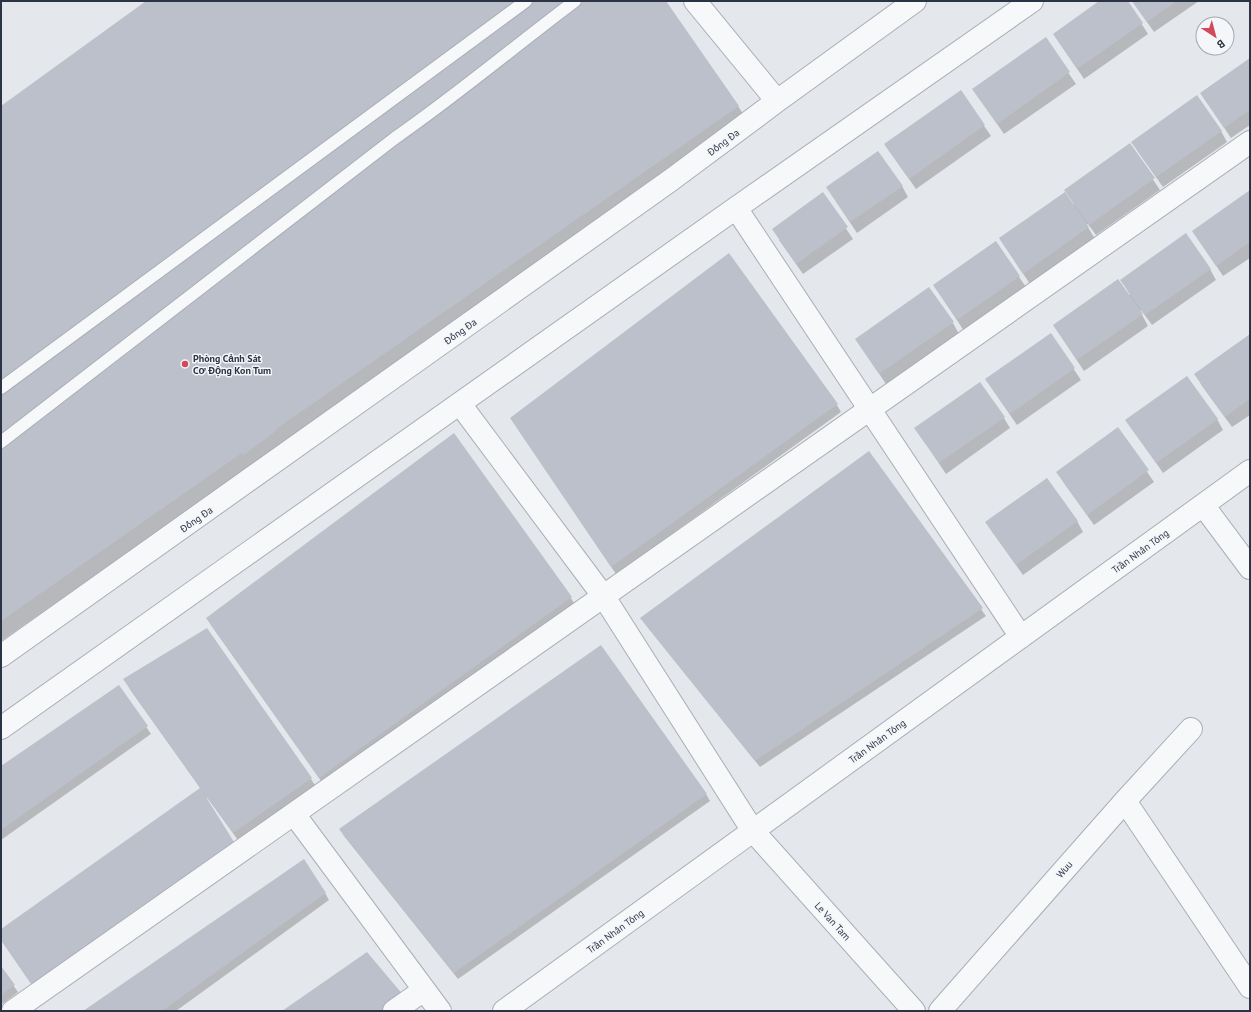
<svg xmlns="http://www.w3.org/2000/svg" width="1251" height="1012" font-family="'PT Sans',sans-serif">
<rect width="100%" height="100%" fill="#e4e7ec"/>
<path fill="#0003" d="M148 1H665L738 106 747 120 1 641V108Z
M1101 1H1127L1148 34 1084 79 1054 34Z
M1132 1H1199L1154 32Z
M1045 39 1076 84 1004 134 973 89Z
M1250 59V125L1231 138 1201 93Z
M961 92 991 136 916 189 885 145Z
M1221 131 1227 142 1163 187 1139 153Z
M1130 145 1160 190 1096 235 1088 224H1086L1095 239 1030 284 1000 239 1074 204 1066 190Z
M902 186 908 197 857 233 827 188Z
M1250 191V258L1223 276 1193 231Z
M823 194 853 239 803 274 779 240Z
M995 242 1026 287 964 331 934 285Z
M1210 269 1216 280 1152 325 1141 310 1140 311 1148 326 1084 371 1054 326 1130 295 1122 280Z
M953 323 959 334 886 384 856 339Z
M1050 334 1081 380 1017 425 986 380Z
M1250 336V415L1232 427 1202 386 1196 375Z
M837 405 841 412 616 574 516 426Z
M1004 418 1010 428 946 474 916 429Z
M1217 419 1223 430 1163 473 1127 420Z
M1118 429 1154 482 1094 525 1064 483Z
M869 453 986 616 760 767 646 625Z
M1077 521 1083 532 1023 575 993 533 986 522Z
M571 598 575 605 324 785 211 625Z
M207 630 311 779 318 790 240 843 207 797 206 798 237 850 36 990 1 940V930L201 789 131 691 125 680Z
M119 687 151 734 1 840V767Z
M706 794 710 801 458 979 344 836 340 829Z
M325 893 329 900 176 1011H85Z
M1 968 18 992 1 1005Z"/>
<path fill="#bbc0ca" d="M146 1H666L739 106 275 430 276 431 244 455 242 453 1 621V106Z
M1099 1H1128L1143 23 1077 69 1053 34Z
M1132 1H1177L1147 22Z
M1046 37 1070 72 997 124 972 89Z
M1250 58V110L1224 128 1200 93Z
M961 90 985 125 909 179 884 144Z
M1197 95 1222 131 1156 177 1131 142Z
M1130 143 1155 178 1089 225 1064 190Z
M878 151 903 186 850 222 826 187Z
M1250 190V242L1216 266 1192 231Z
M823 192 848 227 796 264 772 229Z
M1065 192 1089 227 1023 274 999 238Z
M1186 233 1211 269 1145 315 1120 280Z
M996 241 1020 276 957 320 933 285Z
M729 253 838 404 611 567 510 418Z
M1118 279 1143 314 1077 360 1053 325Z
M929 287 954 322 879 374 855 339Z
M1051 333 1075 368 1010 414 985 379Z
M1250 334V399L1225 417 1194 374Z
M1187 376 1218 419 1156 463 1125 420Z
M980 382 1005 417 939 463 914 428Z
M1118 427 1149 470 1087 515 1056 472Z
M454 433 572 597 319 778 206 618Z
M869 451 983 608 755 761 640 618Z
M1047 478 1078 521 1016 565 985 522Z
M207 628 312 778 233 833 203 792 234 842 31 984 1 940V929L200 788 123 679Z
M601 645 707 794 454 973 339 829Z
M119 685 148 726 1 830V766Z
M304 859 326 893 162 1011H83Z
M367 952 404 996 383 1011H282Z
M1 966 15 985 1 995Z"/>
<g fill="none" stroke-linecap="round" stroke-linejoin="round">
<g stroke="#a9aeb7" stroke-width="14">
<path id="lane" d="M1 388 526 1
M1 442 395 138C457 95 515 46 575 1"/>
</g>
<g stroke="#a9aeb7" stroke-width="24">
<path id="street" d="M695 1 777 101
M736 208 1021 637
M460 404 604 597 753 831 914 1011
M1203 505 1250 568
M1 656 671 180 777 101 915 1
M1 728 736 208 1032 1
M1125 801 1250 987
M294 814 440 1011
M13 1011 1250 142
M394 1011 424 990
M504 1011 1250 471
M940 1011 1125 801 1191 729"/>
</g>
<use href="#lane" stroke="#f7f8fa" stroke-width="12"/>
<use href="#street" stroke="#f7f8fa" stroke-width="22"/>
</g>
<circle fill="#d1495b" stroke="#f4f6f9" stroke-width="1.5" cx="185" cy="364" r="4"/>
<g text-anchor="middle" stroke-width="3" stroke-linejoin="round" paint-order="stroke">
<g font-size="10" fill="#2b3445" stroke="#f4f6f9">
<text transform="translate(723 142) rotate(-37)" y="4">Đống Đa</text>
<text transform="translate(460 331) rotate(-35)" y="4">Đống Đa</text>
<text transform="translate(196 519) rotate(-35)" y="4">Đống Đa</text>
<text transform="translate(1140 551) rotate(-36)" y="4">Trần Nhân Tông</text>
<text transform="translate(877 741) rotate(-36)" y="4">Trần Nhân Tông</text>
<text transform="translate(1064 869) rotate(-49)" y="4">Wuu</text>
<text transform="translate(833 921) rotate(48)" y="4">Le Van Tam</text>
<text transform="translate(615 931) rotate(-36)" y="4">Trần Nhân Tông</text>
</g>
<g font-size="10" font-weight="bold" fill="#2b3445" stroke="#f4f6f9" text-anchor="start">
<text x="193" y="362">Phòng Cảnh Sát<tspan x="193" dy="12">Cơ Động Kon Tum</tspan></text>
</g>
</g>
<rect width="1251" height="1012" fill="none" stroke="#2b3445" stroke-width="4"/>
<g transform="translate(1215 36) rotate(144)"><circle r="19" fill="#f4f6f9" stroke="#a4a8b1"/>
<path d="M0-3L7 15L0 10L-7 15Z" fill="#d1495b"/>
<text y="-6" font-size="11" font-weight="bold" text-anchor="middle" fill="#2b3445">B</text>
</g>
</svg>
